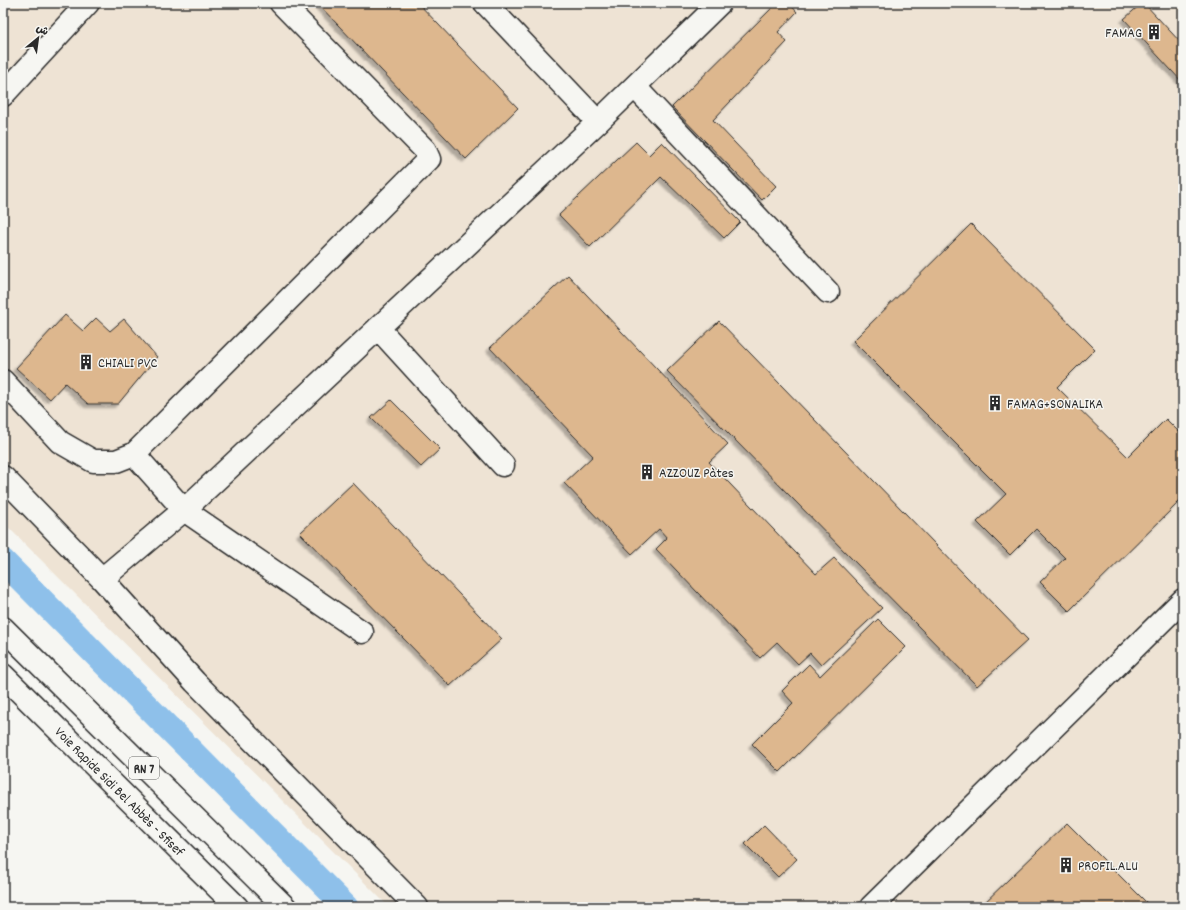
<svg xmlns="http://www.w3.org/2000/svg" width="1186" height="910" font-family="Dekko,'Playpen Sans Arabic',sans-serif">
<defs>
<filter id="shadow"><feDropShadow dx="-3.5" dy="3.5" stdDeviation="1" flood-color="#0004"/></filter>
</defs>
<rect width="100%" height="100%" fill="#f6f6f2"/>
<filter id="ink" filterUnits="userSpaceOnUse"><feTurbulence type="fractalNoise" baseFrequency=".025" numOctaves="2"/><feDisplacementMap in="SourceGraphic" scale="8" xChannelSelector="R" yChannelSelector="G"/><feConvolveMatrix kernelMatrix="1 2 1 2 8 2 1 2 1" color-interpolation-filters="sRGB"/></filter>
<g filter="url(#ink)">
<path fill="#eee3d4" d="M3 3H1183V907H389L3 522Z"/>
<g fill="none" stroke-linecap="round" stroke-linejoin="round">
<path stroke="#8ec0ea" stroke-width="25" d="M3 561 346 907"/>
</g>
<path fill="#ddb78e" stroke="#2b2b2b" filter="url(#shadow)" d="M317 3H418L518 108 466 159Z
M777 3H789L797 12 778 32 787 42 713 120 776 186 762 200 672 107Z
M1142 3H1144L1183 45V83L1124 19Z
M636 142 649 155 662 142 740 222 724 238 661 177 590 247 559 215Z
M971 224 1095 349 1057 387 1128 457 1166 419 1183 436V498L1069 611 1040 582 1065 558 1036 529 1010 555 977 522 1006 494 853 341Z
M568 275 728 444 709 462 816 574 834 558 882 608 821 665 810 653 798 664 777 642 760 658 656 549 667 538 659 529 632 554 564 483 593 456 490 348Z
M65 315 83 331 96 318 110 331 124 319 157 357 118 404H88L65 383 50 399 16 368Z
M719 321 1028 640 977 686 667 371Z
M391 400 440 449 421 467 371 418Z
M353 483 502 639 450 686 300 533Z
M878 619 906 647 780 772 752 744 793 703 782 691 809 664 820 676Z
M1067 823 1151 907H980Z
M764 825 797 859 778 877 745 844Z"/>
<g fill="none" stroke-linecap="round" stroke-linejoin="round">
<g stroke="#2b2b2b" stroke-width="25">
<path id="minor" d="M281 3 425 150 429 159 134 454 184 510 362 632
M485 3 598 122
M635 87 828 292
M3 95 88 3
M378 328 503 465
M3 381 60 442 93 461H116L134 454
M3 477 102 579 195 682 417 907
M102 579 184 510 598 122 720 3
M871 907 1183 600"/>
</g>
<g stroke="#2b2b2b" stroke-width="25">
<path id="highway" d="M3 628 285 907
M3 675 237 907"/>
</g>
<use href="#minor" stroke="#f6f6f2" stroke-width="22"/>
<use href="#highway" stroke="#f6f6f2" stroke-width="22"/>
</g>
</g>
<defs>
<g id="building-bare" transform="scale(1.2)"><path d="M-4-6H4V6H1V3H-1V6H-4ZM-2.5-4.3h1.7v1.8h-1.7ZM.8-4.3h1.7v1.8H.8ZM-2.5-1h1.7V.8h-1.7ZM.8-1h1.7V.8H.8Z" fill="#2b2b2b" stroke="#f6f6f2" stroke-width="2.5" paint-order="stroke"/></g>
</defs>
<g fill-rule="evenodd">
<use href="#building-bare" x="1154" y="32"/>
<use href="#building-bare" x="86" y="362"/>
<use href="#building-bare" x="995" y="403"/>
<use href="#building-bare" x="647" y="472"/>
<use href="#building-bare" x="1066" y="865"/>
</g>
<g text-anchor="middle" stroke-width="3" stroke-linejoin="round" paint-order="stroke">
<rect fill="#f6f6f2" stroke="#686867" stroke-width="1" x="129" y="757" width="30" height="22" rx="3"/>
<g font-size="13" font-weight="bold" fill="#2b2b2b">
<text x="144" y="773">RN 7</text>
</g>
<g font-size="14" fill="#2b2b2b" stroke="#f6f6f2" text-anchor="start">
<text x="1142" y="37" text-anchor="end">FAMAG</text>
<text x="98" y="367">CHIALI PVC</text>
<text x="1007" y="408">FAMAG+SONALIKA</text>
<text x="659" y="477">AZZOUZ Pàtes</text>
<text x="1078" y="870">PROFIL.ALU</text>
</g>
<g font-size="14" fill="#2b2b2b" stroke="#f6f6f2">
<text transform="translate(120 791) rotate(45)" y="5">Voie Rapide Sidi Bel Abbès - Sfisef</text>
</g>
</g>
<rect width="1186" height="910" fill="none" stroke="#f6f6f2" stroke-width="16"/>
<rect x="8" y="8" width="1170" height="894" fill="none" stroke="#2b2b2b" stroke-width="1.5" filter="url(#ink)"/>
<g transform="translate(38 38) rotate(29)" stroke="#f6f6f2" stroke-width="3" paint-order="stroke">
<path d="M0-3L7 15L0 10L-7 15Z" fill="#2b2b2b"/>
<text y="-6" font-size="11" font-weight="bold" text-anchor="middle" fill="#2b2b2b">ش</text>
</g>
</svg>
